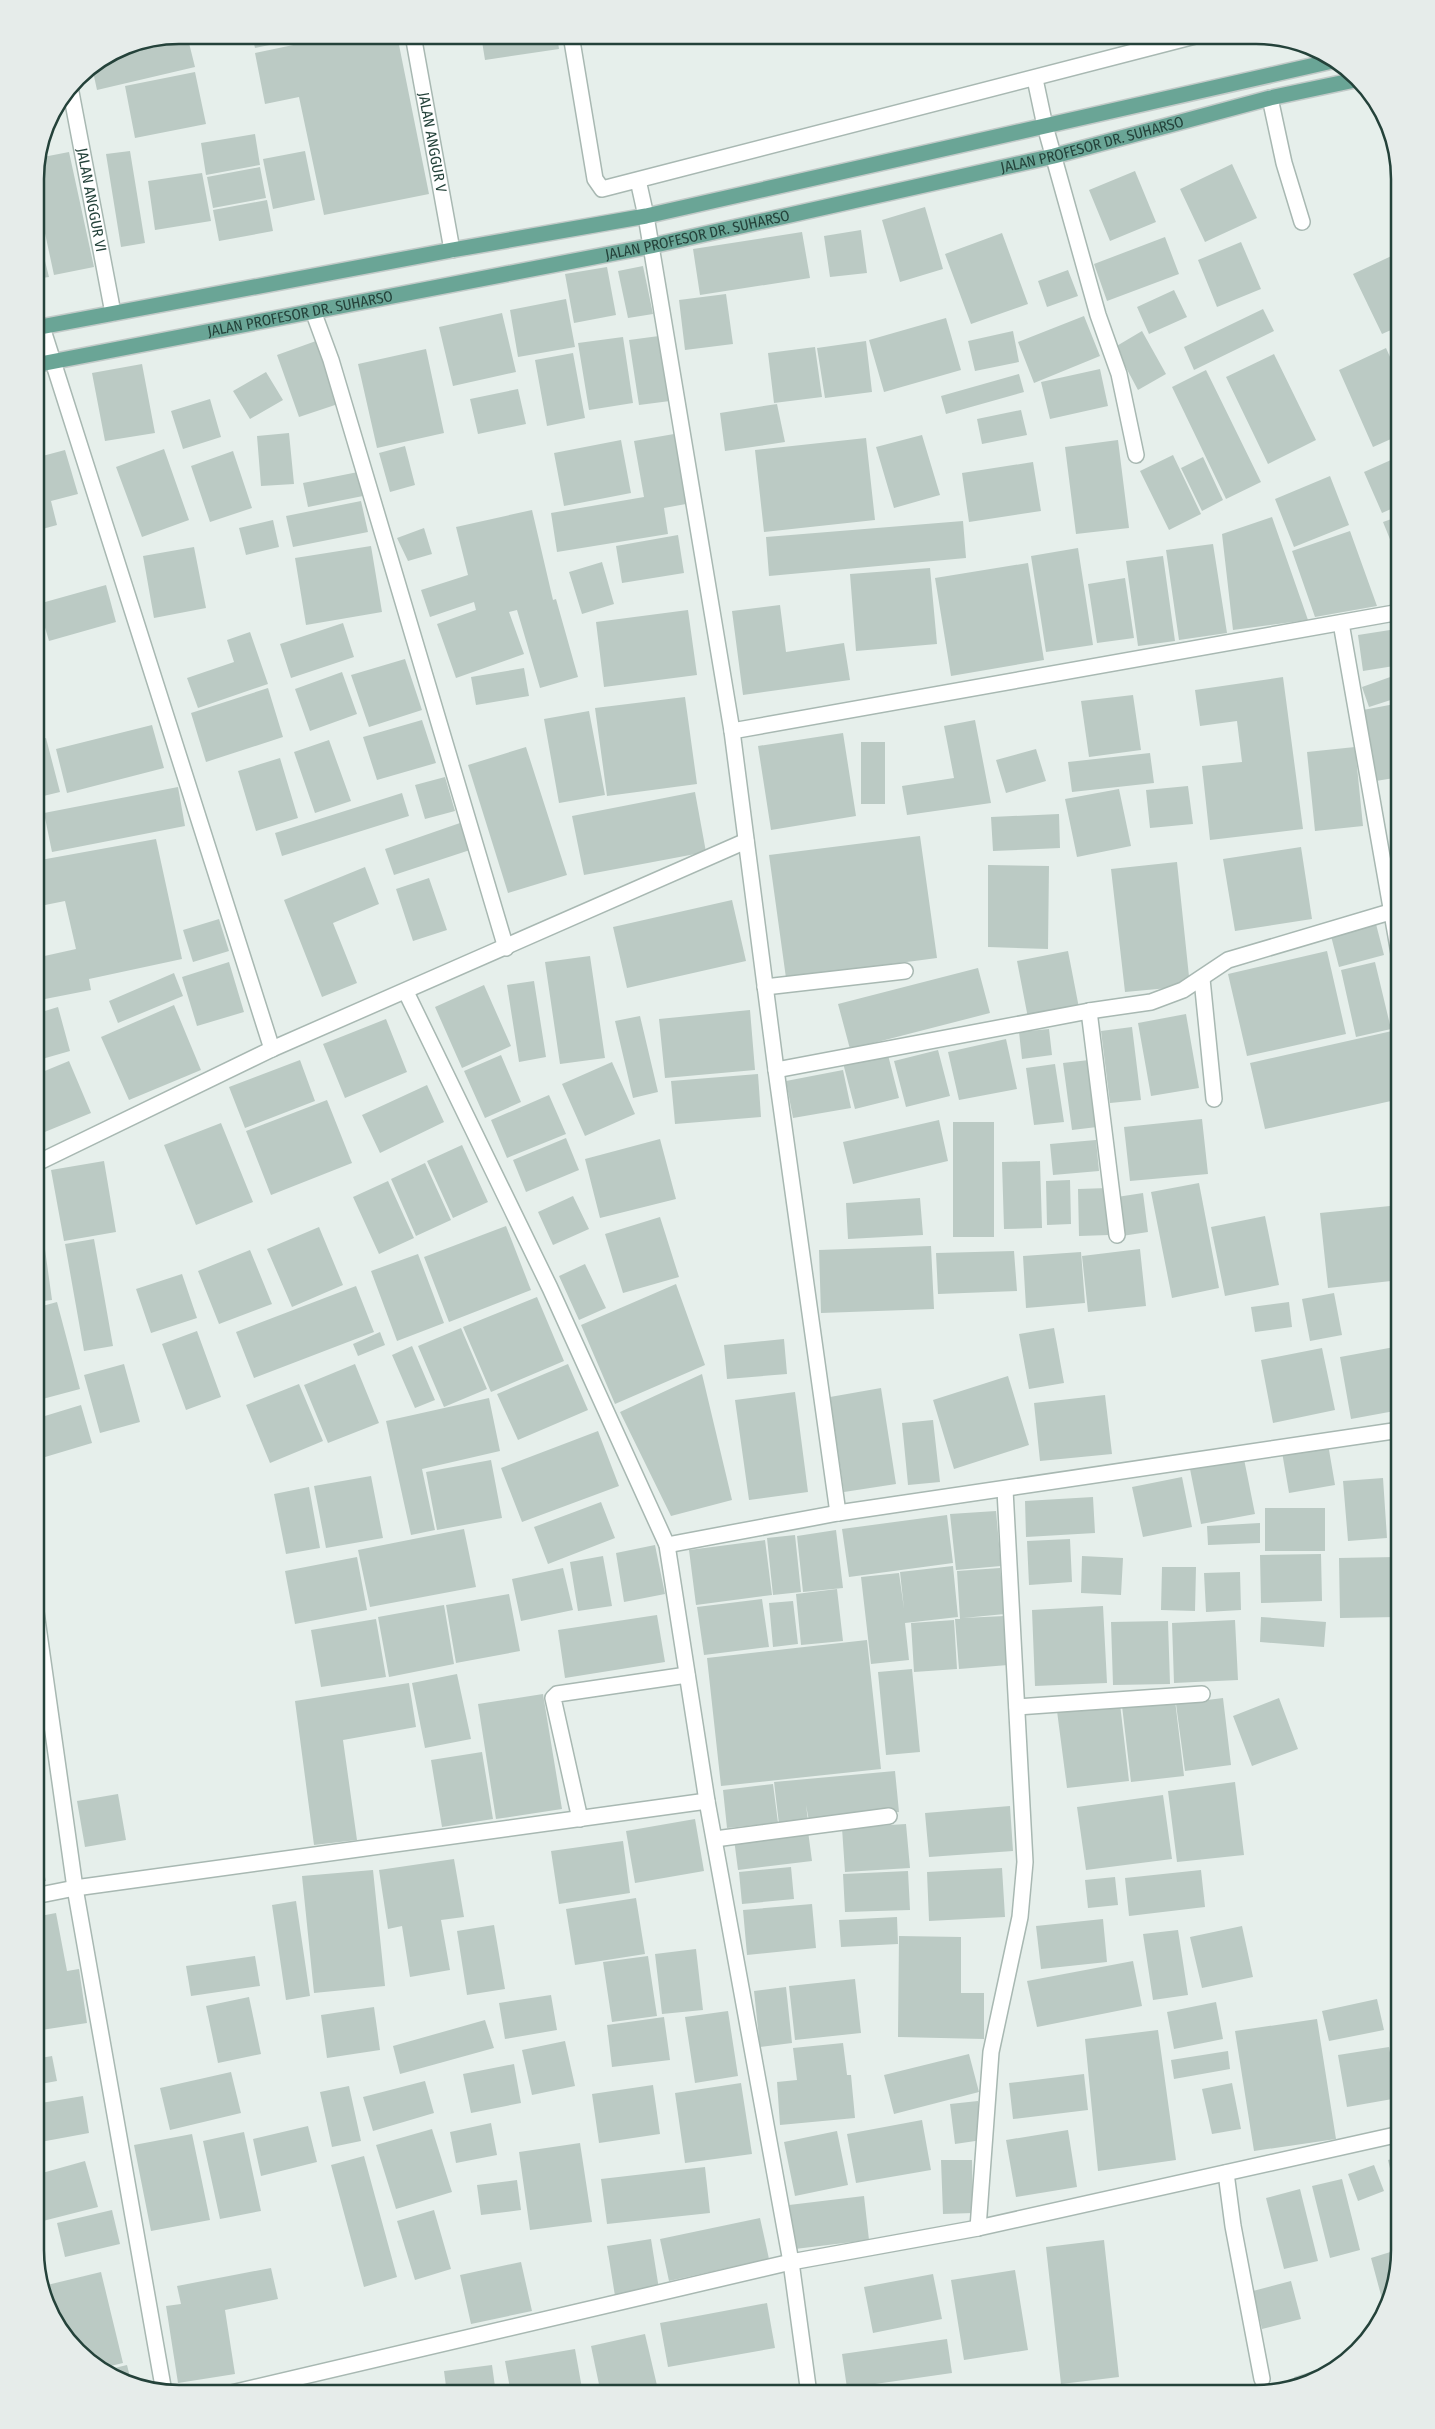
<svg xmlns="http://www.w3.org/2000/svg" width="1435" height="2429" font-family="'Fira Sans Condensed',sans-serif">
<rect width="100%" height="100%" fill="#e6efeb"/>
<path fill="#bbcac4" d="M178 35H187L195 67 97 90 92 67 124 46Z
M252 35H313V36L255 48Z
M341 35H397L429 194 324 215 299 97 265 104 255 53Z
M481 35H557L559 49 485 60Z
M195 72 206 124 135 138 125 86Z
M255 134 260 165 206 175 201 143Z
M130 151 145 243 121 247 106 154Z
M305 151 315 200 273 209 263 159Z
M69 152 94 267 54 275 35 187V169L38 158Z
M1232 164 1257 218 1205 242 1180 189Z
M260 167 266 198 213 208 207 177Z
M1135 171 1156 222 1110 241 1089 190Z
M202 173 211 221 155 230 148 181Z
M267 200 273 231 219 241 213 210Z
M925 207 943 269 900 282 882 220Z
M35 221 49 277 35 279Z
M861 230 867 273 830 277 824 236Z
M802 232 810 278 700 295 693 249Z
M1002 233 1028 304 971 324 945 254Z
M1165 237 1179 274 1107 301 1094 264Z
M1241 242 1261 289 1217 307 1198 260Z
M1400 252V326L1382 334 1353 274Z
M643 266 653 314 628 318 618 271Z
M607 267 616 315 574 323 565 274Z
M1068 270 1078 296 1047 307 1038 281Z
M1174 290 1187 317 1149 334 1137 307Z
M726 294 733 344 685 350 679 300Z
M566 299 575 347 518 357 510 310Z
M1263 309 1274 331 1194 370 1184 347Z
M502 313 516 372 453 386 439 327Z
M1084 316 1100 356 1034 383 1018 342Z
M946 318 961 370 884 392 869 340Z
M1013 331 1019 362 975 371 968 341Z
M1142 331 1166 374 1138 390 1115 347Z
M659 336 670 401 639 405 629 340Z
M623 337 633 403 589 410 578 343Z
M316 341 338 404 299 417 277 355Z
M866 341 872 392 825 398 817 348Z
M1400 342V359L1393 346Z
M815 347 822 397 774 403 768 353Z
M1386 348 1400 379V435L1373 447 1339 370Z
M426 349 444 433 377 448 358 364Z
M573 353 585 418 547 426 535 360Z
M1274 354 1316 440 1268 464 1226 377Z
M142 364 155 433 105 441 92 373Z
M1100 369 1108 406 1050 419 1041 382Z
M1206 370 1261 482 1226 499 1172 387Z
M266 372 283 400 250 419 233 391Z
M1019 374 1024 392 946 414 941 396Z
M518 389 526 424 478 434 470 399Z
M210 399 221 437 183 449 171 411Z
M35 402 41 423 35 424Z
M777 404 785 442 725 451 720 413Z
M1021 410 1027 435 982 444 977 419Z
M289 433 294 484 261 486 257 436Z
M674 434 686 504 664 508 668 534 557 552 551 513 644 497 634 441Z
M922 435 940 495 894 508 876 447Z
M866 438 875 520 764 532 755 450Z
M621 440 631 493 564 506 554 453Z
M1118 440 1129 528 1076 534 1065 447Z
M405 446 415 485 390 492 379 453Z
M164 449 189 520 142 537 116 467Z
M65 450 78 494 51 501 57 525 35 531V458Z
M233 451 252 508 210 522 191 466Z
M1173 455 1201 514 1169 530 1140 471Z
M1400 456V505L1382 513 1364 472Z
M1203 457 1223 500 1202 511 1181 468Z
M1033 462 1041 511 969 522 962 473Z
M358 472 363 496 308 507 303 483Z
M1330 476 1349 525 1294 547 1275 499Z
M361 501 368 532 293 547 286 516Z
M532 510 553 600 556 599 578 677 540 688 517 610 509 612 524 654 456 678 437 624 476 610 474 602 430 617 421 590 468 575 456 527Z
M1400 516V564L1383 522Z
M1272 517 1308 620 1233 630 1222 534Z
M273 520 279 547 246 555 239 528Z
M963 521 966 558 769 576 766 537Z
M424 528 432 554 408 561 397 538Z
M1350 531 1377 606 1315 617 1292 551Z
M678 535 684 573 622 583 616 546Z
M1213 544 1227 633 1179 640 1166 550Z
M371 546 382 612 306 625 295 558Z
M194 547 206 608 154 618 143 556Z
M1078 548 1093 645 1046 652 1031 556Z
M1163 556 1175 641 1138 646 1126 561Z
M602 562 614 604 582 614 569 572Z
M1028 563 1044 660 951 676 935 578Z
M930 568 937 644 856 651 850 574Z
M1125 578 1134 638 1097 643 1088 584Z
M106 585 116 622 49 641 38 604Z
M780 605 786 652 844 643 850 680 743 695 732 611Z
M688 610 697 675 604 687 596 622Z
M343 623 354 657 291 678 280 644Z
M1390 630 1394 666 1363 671 1358 635Z
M250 632 268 684 198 708 187 678 234 662 227 640Z
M405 659 422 710 369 727 351 675Z
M524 668 529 696 476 705 471 677Z
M342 672 357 714 310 731 295 689Z
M1396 675 1400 687V697L1369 707 1362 687Z
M1283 677 1303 829 1210 840 1202 766 1242 762 1237 721 1200 726 1195 690Z
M268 688 283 737 206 762 191 713Z
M1133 695 1141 750 1089 757 1081 701Z
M685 697 697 784 607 796 595 708Z
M1400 703V777L1376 781 1363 710Z
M589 711 605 795 559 803 544 719Z
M422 720 436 763 377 780 363 737Z
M975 720 991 803 907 815 902 786 954 778 944 726Z
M152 725 164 768 67 793 56 749Z
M843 733 856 816 771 830 758 746Z
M46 738 60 792 35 798V741Z
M329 740 351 801 315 813 294 752Z
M861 742H885V804H861Z
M526 747 567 875 508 893 468 765Z
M1355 747 1363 826 1315 831 1307 752Z
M1036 749 1046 781 1006 793 996 760Z
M1150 753 1154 783 1072 792 1068 762Z
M280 758 298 818 256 831 238 771Z
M445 777 455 811 425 819 415 785Z
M1188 786 1193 824 1150 828 1146 790Z
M178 787 185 826 52 852 44 813Z
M1119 789 1131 846 1077 857 1065 799Z
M695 792 706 852 584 875 572 816Z
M402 793 409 816 282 856 275 833Z
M1400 801V823H1399L1395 802Z
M1059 814 1060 848 993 851 991 817Z
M460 823 470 850 394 875 385 849Z
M920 836 937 958 786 978 769 855Z
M156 839 182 959 89 979 91 990 45 999 38 963H35V936L40 957 76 949 65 901 35 907V861Z
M1301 847 1312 919 1235 931 1223 859Z
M1400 860V892L1391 894 1385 863Z
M1177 862 1190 986 1125 992 1111 869Z
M988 865 1049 866 1048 949 988 947Z
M365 867 379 904 333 923 357 983 322 997 284 900Z
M429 878 447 930 413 941 396 889Z
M732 900 746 961 627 988 613 927Z
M219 919 229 951 193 962 183 930Z
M1376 924 1384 955 1339 967 1331 936Z
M1068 951 1079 1008 1028 1018 1017 961Z
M1327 951 1346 1034 1247 1056 1228 974Z
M590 956 605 1058 560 1064 545 962Z
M229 962 244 1012 197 1026 182 977Z
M1375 962 1391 1029 1356 1037 1341 970Z
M978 968 990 1013 850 1049 838 1004Z
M174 973 183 996 118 1023 109 1001Z
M534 981 546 1057 519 1062 507 985Z
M484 985 511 1046 462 1068 435 1007Z
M174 1005 201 1070 129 1100 101 1037Z
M58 1007 70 1051 35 1061V1014Z
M750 1010 755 1070 665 1078 659 1019Z
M1186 1014 1199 1088 1151 1096 1138 1023Z
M640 1016 658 1092 633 1098 615 1021Z
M386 1019 407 1072 345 1098 323 1044Z
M1132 1027 1141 1100 1110 1103 1101 1031Z
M1049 1029 1052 1055 1022 1059 1019 1032Z
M1392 1031 1400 1066V1099L1265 1129 1250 1063Z
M1006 1039 1017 1089 959 1100 948 1052Z
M938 1050 950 1096 906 1107 894 1061Z
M887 1051 899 1098 855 1109 843 1063Z
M501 1055 521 1102 485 1118 464 1071Z
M300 1060 315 1101 245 1128 229 1087Z
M1089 1060 1097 1127 1072 1130 1063 1063Z
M69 1061 91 1113 35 1136V1075Z
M612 1062 635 1114 585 1136 562 1084Z
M1055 1064 1064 1122 1034 1125 1026 1068Z
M843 1070 851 1108 793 1118 786 1081Z
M758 1074 761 1117 675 1124 671 1081Z
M427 1085 444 1122 380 1153 362 1115Z
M549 1095 566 1134 507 1158 491 1120Z
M327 1100 352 1163 271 1195 246 1131Z
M1202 1119 1208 1174 1130 1181 1124 1127Z
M939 1120 948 1161 853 1184 843 1142Z
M953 1122H994V1237H953Z
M221 1123 253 1202 196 1225 164 1145Z
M566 1138 579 1170 526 1192 513 1160Z
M660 1139 676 1199 600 1218 585 1159Z
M1096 1140 1099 1171 1053 1175 1050 1144Z
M462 1145 488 1202 453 1218 427 1161Z
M104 1161 116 1232 64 1241 51 1170Z
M1040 1161 1042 1228 1004 1229 1002 1162Z
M425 1163 451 1220 416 1236 391 1179Z
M1070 1180 1071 1224 1047 1225 1046 1181Z
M388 1181 414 1238 379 1254 353 1197Z
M1199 1183 1219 1288 1172 1298 1151 1192Z
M1108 1188 1109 1235 1079 1236 1078 1189Z
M1143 1193 1148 1232 1122 1236 1117 1197Z
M573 1196 589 1229 553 1245 538 1212Z
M920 1198 923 1235 848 1239 846 1203Z
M1400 1205V1280L1328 1288 1320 1213Z
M1265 1216 1279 1285 1225 1296 1211 1227Z
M660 1217 679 1277 623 1293 605 1234Z
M506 1226 531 1290 449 1322 424 1257Z
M319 1227 343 1285 292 1307 267 1249Z
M94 1239 113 1346 84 1351 65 1244Z
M44 1242 52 1300 35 1302V1243Z
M931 1246 934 1309 821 1313 819 1250Z
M1140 1249 1146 1306 1088 1312 1082 1256Z
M250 1250 272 1304 219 1324 198 1271Z
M1014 1251 1017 1291 938 1294 936 1253Z
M1081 1252 1085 1303 1026 1308 1023 1256Z
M418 1254 444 1323 397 1341 371 1271Z
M585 1264 606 1308 579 1320 559 1276Z
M182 1274 197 1318 151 1333 136 1289Z
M676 1284 705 1365 615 1404 581 1325Z
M356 1286 374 1332 254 1378 236 1332Z
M1334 1293 1342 1335 1310 1341 1302 1299Z
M537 1297 564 1361 491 1392 463 1327Z
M57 1302 80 1389 35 1401V1308Z
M1289 1302 1292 1327 1255 1332 1251 1307Z
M461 1328 487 1389 444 1407 418 1346Z
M1054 1328 1064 1383 1029 1389 1019 1334Z
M197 1331 221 1397 186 1410 162 1344Z
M380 1332 385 1345 358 1356 353 1344Z
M784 1339 787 1374 727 1379 724 1345Z
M412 1346 435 1400 415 1408 392 1355Z
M1400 1346V1410L1351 1419 1340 1357Z
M1322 1348 1335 1410 1273 1423 1261 1360Z
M124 1364 140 1422 100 1433 84 1375Z
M355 1364 379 1423 328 1443 304 1385Z
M568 1364 588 1410 518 1440 497 1394Z
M702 1374 732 1500 671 1516 620 1412Z
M1008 1376 1029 1445 954 1469 933 1400Z
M299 1384 323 1441 270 1463 246 1405Z
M881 1388 896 1484 844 1492 830 1397Z
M795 1392 808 1492 749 1500 735 1400Z
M1105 1395 1112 1454 1040 1461 1034 1403Z
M489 1398 500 1451 422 1469 435 1530 411 1535 386 1421Z
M81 1405 92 1443 35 1460V1419Z
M933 1420 940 1482 908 1485 902 1423Z
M598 1431 619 1486 522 1522 501 1468Z
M1400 1440V1505H1399L1392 1441Z
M1328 1444 1335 1485 1289 1493 1282 1452Z
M1243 1454 1255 1514 1201 1524 1189 1464Z
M491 1460 502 1518 437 1530 426 1472Z
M371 1476 383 1538 326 1548 314 1486Z
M1182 1477 1192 1527 1143 1537 1132 1487Z
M1383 1478 1387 1538 1348 1541 1343 1481Z
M309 1487 320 1548 286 1554 274 1494Z
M1093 1497 1095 1533 1026 1537 1025 1501Z
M601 1502 615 1538 548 1564 534 1527Z
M1265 1508H1325V1551H1265Z
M996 1511 1001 1566 956 1570 950 1514Z
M947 1515 953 1563 849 1577 842 1529Z
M1260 1523V1543L1208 1545 1207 1526Z
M464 1529 476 1587 370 1607 358 1550Z
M836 1530 843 1588 803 1592 797 1536Z
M795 1535 801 1592 773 1595 767 1538Z
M1070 1539 1072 1582 1029 1585 1027 1541Z
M765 1540 772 1595 696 1605 689 1550Z
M655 1545 665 1594 624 1602 616 1553Z
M1321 1554 1322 1601 1261 1603 1260 1555Z
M603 1556 612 1606 578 1611 570 1562Z
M1082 1556 1123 1558 1121 1595 1081 1593Z
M357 1557 367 1610 295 1624 285 1571Z
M1396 1557 1397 1617 1340 1618 1339 1558Z
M953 1566 958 1617 905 1623 909 1660 871 1664 861 1577 899 1573 904 1609 900 1572Z
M1162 1567H1196L1195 1611 1161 1610Z
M563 1568 573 1610 521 1621 512 1579Z
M1000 1568 1005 1614 963 1618 1005 1616 1008 1665 959 1669 955 1619H960L957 1571Z
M1240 1572 1241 1610 1206 1612 1204 1573Z
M837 1589 843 1641 801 1645 796 1594Z
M509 1594 520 1651 456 1663 446 1605Z
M762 1599 769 1647 704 1655 697 1607Z
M793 1601 798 1644 773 1647 769 1603Z
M444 1605 454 1664 389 1677 378 1617Z
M1103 1606 1107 1683 1035 1686 1032 1610Z
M657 1615 665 1662 565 1678 558 1630Z
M1261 1617 1326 1622 1324 1647 1260 1642Z
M376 1619 386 1677 321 1687 311 1630Z
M954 1620 957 1669 914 1672 911 1623Z
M1235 1620 1238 1680 1174 1683 1172 1623Z
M1168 1621 1170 1684 1113 1685 1111 1622Z
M867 1640 881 1769 721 1786 707 1658Z
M912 1669 920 1752 886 1755 878 1672Z
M457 1674 471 1739 425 1748 412 1683Z
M409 1683 416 1727 343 1740 357 1840 314 1845 295 1701Z
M543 1694 562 1809 496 1819 478 1704Z
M1223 1698 1231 1765 1185 1771 1176 1704Z
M1279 1698 1298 1749 1252 1766 1233 1716Z
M1175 1700 1184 1776 1131 1782 1122 1706Z
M1120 1704 1129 1781 1067 1788 1057 1711Z
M39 1745 44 1784 35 1785V1746Z
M482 1752 493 1819 442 1827 431 1760Z
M895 1771 899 1812 809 1821 806 1805 808 1821 779 1824 774 1782Z
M1235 1782 1244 1855 1177 1862 1168 1791Z
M773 1784 778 1823 727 1828 723 1790Z
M39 1788 44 1827 35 1828V1789Z
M118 1794 126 1840 85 1847 77 1801Z
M1163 1795 1172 1859 1086 1870 1077 1807Z
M1010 1806 1013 1851 929 1857 925 1813Z
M695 1819 704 1871 635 1883 626 1831Z
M906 1824 910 1868 845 1872 842 1828Z
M808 1831 812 1861 738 1870 734 1839Z
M35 1836 46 1881 35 1883Z
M623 1841 630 1893 559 1904 551 1851Z
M454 1859 464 1917 441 1920 450 1970 410 1977 402 1926 388 1929 379 1870Z
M791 1867 794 1899 742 1904 739 1872Z
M1002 1868 1005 1917 929 1921 927 1872Z
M373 1870 385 1986 314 1993 302 1876Z
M1201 1870 1205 1907 1129 1916 1125 1878Z
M908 1871 910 1910 845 1912 843 1874Z
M1115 1877 1118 1905 1088 1908 1085 1880Z
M636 1898 645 1954 575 1965 566 1909Z
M296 1901 310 1996 286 2000 272 1905Z
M812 1904 816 1948 747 1955 743 1910Z
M56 1913 67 1971 79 1969 87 2023 35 2031V1917Z
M897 1917 898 1944 841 1947 839 1920Z
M1103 1919 1107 1962 1041 1969 1036 1926Z
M494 1925 505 1989 467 1995 457 1931Z
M1242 1926 1253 1977 1202 1988 1190 1937Z
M1178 1930 1188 1995 1153 2000 1143 1934Z
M899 1936 961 1937V1993H984V2039L898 2037Z
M696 1949 703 2010 662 2014 655 1954Z
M255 1956 260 1986 191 1996 186 1966Z
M648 1956 657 2016 612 2022 603 1962Z
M1133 1961 1142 2006 1037 2027 1027 1981Z
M855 1979 861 2033 795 2040 789 1986Z
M786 1987 792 2043 760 2047 754 1991Z
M551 1995 557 2030 505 2039 499 2003Z
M249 1997 261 2054 218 2063 206 2006Z
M1377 1999 1384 2030 1329 2041 1322 2011Z
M1216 2002 1223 2039 1174 2049 1167 2012Z
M374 2007 380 2050 327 2058 321 2015Z
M728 2011 738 2076 695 2083 685 2017Z
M664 2017 670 2060 612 2067 607 2025Z
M1317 2019 1336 2139 1254 2151 1235 2031Z
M485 2020 494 2048 400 2074 393 2046Z
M1158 2030 1176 2160 1098 2171 1085 2039Z
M565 2041 575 2086 532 2095 522 2050Z
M843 2043 847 2075H851L855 2118 780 2125 777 2082 797 2080 793 2048Z
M1389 2047 1398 2098 1347 2107 1338 2055Z
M1228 2051 1230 2069 1174 2079 1171 2060Z
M969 2054 979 2092 894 2114 884 2075Z
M52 2056 57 2081 35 2085V2059Z
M514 2064 521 2103 471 2113 463 2074Z
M231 2072 241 2113 170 2130 160 2088Z
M1084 2074 1088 2110 1013 2119 1009 2083Z
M425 2081 434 2113 373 2131 363 2097Z
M741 2083 752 2154 685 2163 675 2093Z
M1232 2083 1241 2129 1212 2134 1202 2089Z
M653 2085 660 2134 599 2143 592 2094Z
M349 2086 361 2141 332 2147 320 2092Z
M83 2096 89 2133 35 2143V2104Z
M978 2101 982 2140 955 2144 950 2104Z
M922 2120 931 2170 856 2183 847 2134Z
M491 2123 497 2155 456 2163 450 2132Z
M308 2126 317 2162 261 2176 253 2139Z
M432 2129 452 2192 396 2209 376 2145Z
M1068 2130 1077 2187 1016 2197 1006 2140Z
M837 2131 848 2185 795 2196 784 2142Z
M244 2132 261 2211 220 2219 203 2141Z
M192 2134 210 2220 151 2231 134 2145Z
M580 2143 592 2222 530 2230 519 2152Z
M364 2156 397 2277 364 2287 331 2165Z
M1400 2157V2205L1399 2206 1388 2160Z
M941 2160H972L973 2213 943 2214Z
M85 2161 98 2207 35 2223V2175Z
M1374 2165 1384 2191 1358 2201 1348 2174Z
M705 2167 710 2213 607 2224 601 2179Z
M1342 2179 1360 2250 1330 2258 1312 2186Z
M517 2180 521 2210 481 2215 477 2185Z
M1300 2189 1318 2261 1284 2269 1266 2198Z
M864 2196 869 2240 795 2249 789 2205Z
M112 2210 120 2244 65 2257 57 2223Z
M434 2210 451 2269 415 2280 397 2221Z
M760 2218 769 2259 669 2281 660 2239Z
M651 2239 659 2289 615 2296 607 2246Z
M1104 2240 1119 2377 1061 2384 1046 2247Z
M1400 2249 1386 2298 1382 2299 1371 2258Z
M521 2262 532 2311 471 2324 460 2275Z
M271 2268 278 2299 225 2310 235 2374 178 2383 166 2306 181 2304 177 2286Z
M1015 2270 1028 2350 964 2360 951 2280Z
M101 2272 123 2363 98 2369 50 2314 43 2286Z
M933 2274 942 2319 873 2333 864 2287Z
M1291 2281 1301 2319 1262 2329 1253 2291Z
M767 2303 775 2348 668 2367 660 2323Z
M1378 2325 1376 2330 1370 2335 1368 2327Z
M645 2334 659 2394H601L591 2346Z
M947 2339 952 2373 847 2388 842 2354Z
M575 2349 583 2394H511L505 2361Z
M1338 2363 1320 2379 1296 2385 1294 2377Z
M127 2365 131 2381 102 2371Z
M492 2365 496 2394H447L444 2371Z
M424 2388 425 2394H398V2393Z
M951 2388 952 2394H921V2393Z"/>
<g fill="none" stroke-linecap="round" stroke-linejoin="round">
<g stroke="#a8b8b2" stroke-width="18">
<path id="service" d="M571 35 595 179 602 189 1199 35
M1035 79 1045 126
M1270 98 1284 163 1302 222
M638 180 646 216
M765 987 905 971"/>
</g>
<g stroke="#a8b8b2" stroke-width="18">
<g id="minor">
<path id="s1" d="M413 35 452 250"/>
<path id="s2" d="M70 87 113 313"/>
<path d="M1045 126 1098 315 1119 374 1136 455"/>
<path d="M646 216 732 731 776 1070 838 1513"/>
<path d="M313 311 331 360 506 948"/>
<path d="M42 327 272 1049"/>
<path d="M1341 623 1400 959"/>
<path d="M732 731 1400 612"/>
<path d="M1202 979 1214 1099"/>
<path d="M406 992 550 1288 667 1545 707 1801 791 2262 809 2394"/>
<path d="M1089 1011 1117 1235"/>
<path d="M776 1070 1089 1011 1151 1002 1183 990 1228 960 1400 909"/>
<path d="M35 1164 272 1049 746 841"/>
<path d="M667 1545 838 1513 1400 1430"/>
<path d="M35 1605 75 1888 164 2392"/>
<path d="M1017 1707 1202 1694"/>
<path d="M580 1819 553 1698 557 1694 687 1675"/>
<path d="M715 1839 889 1816"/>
<path d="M35 1896 75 1888 707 1801"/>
<path d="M1226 2173 1233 2226 1262 2379"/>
<path d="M978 2228 991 2052 1020 1917 1025 1862 1005 1490"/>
<path d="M227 2394 791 2262 978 2228 1400 2134"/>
</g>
</g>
<g stroke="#c2cac8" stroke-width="18">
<g id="primary">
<path d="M35 328 452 250 646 216 1337 60"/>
<path id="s3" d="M35 365 651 246 1054 156 1270 98 1355 80"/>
</g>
</g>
<use href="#service" stroke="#fff" stroke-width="15"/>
<use href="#minor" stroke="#fff" stroke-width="15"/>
<use href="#primary" stroke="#6aa596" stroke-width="15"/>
</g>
<g text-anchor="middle" stroke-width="4" stroke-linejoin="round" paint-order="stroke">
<g font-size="15" fill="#24423a" stroke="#f7fbf9">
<text dy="5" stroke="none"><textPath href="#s1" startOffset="109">JALAN ANGGUR V</textPath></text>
<text dy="5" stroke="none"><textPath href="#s3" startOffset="1080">JALAN PROFESOR DR. SUHARSO</textPath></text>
<text dy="5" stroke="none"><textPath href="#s2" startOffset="115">JALAN ANGGUR VI</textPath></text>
<text dy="5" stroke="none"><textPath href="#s3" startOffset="675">JALAN PROFESOR DR. SUHARSO</textPath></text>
<text dy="5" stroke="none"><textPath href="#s3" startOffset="270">JALAN PROFESOR DR. SUHARSO</textPath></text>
</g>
</g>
<path d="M0 0H1435V2429H0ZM179 44H1256A135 135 0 0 1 1391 179V2250A135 135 0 0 1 1256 2385H179A135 135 0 0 1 44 2250V179A135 135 0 0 1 179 44Z" fill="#e6ecea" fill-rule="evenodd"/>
<path fill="none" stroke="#24423a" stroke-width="2.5" d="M179 44H1256A135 135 0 0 1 1391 179V2250A135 135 0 0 1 1256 2385H179A135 135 0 0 1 44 2250V179A135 135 0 0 1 179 44Z"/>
</svg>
